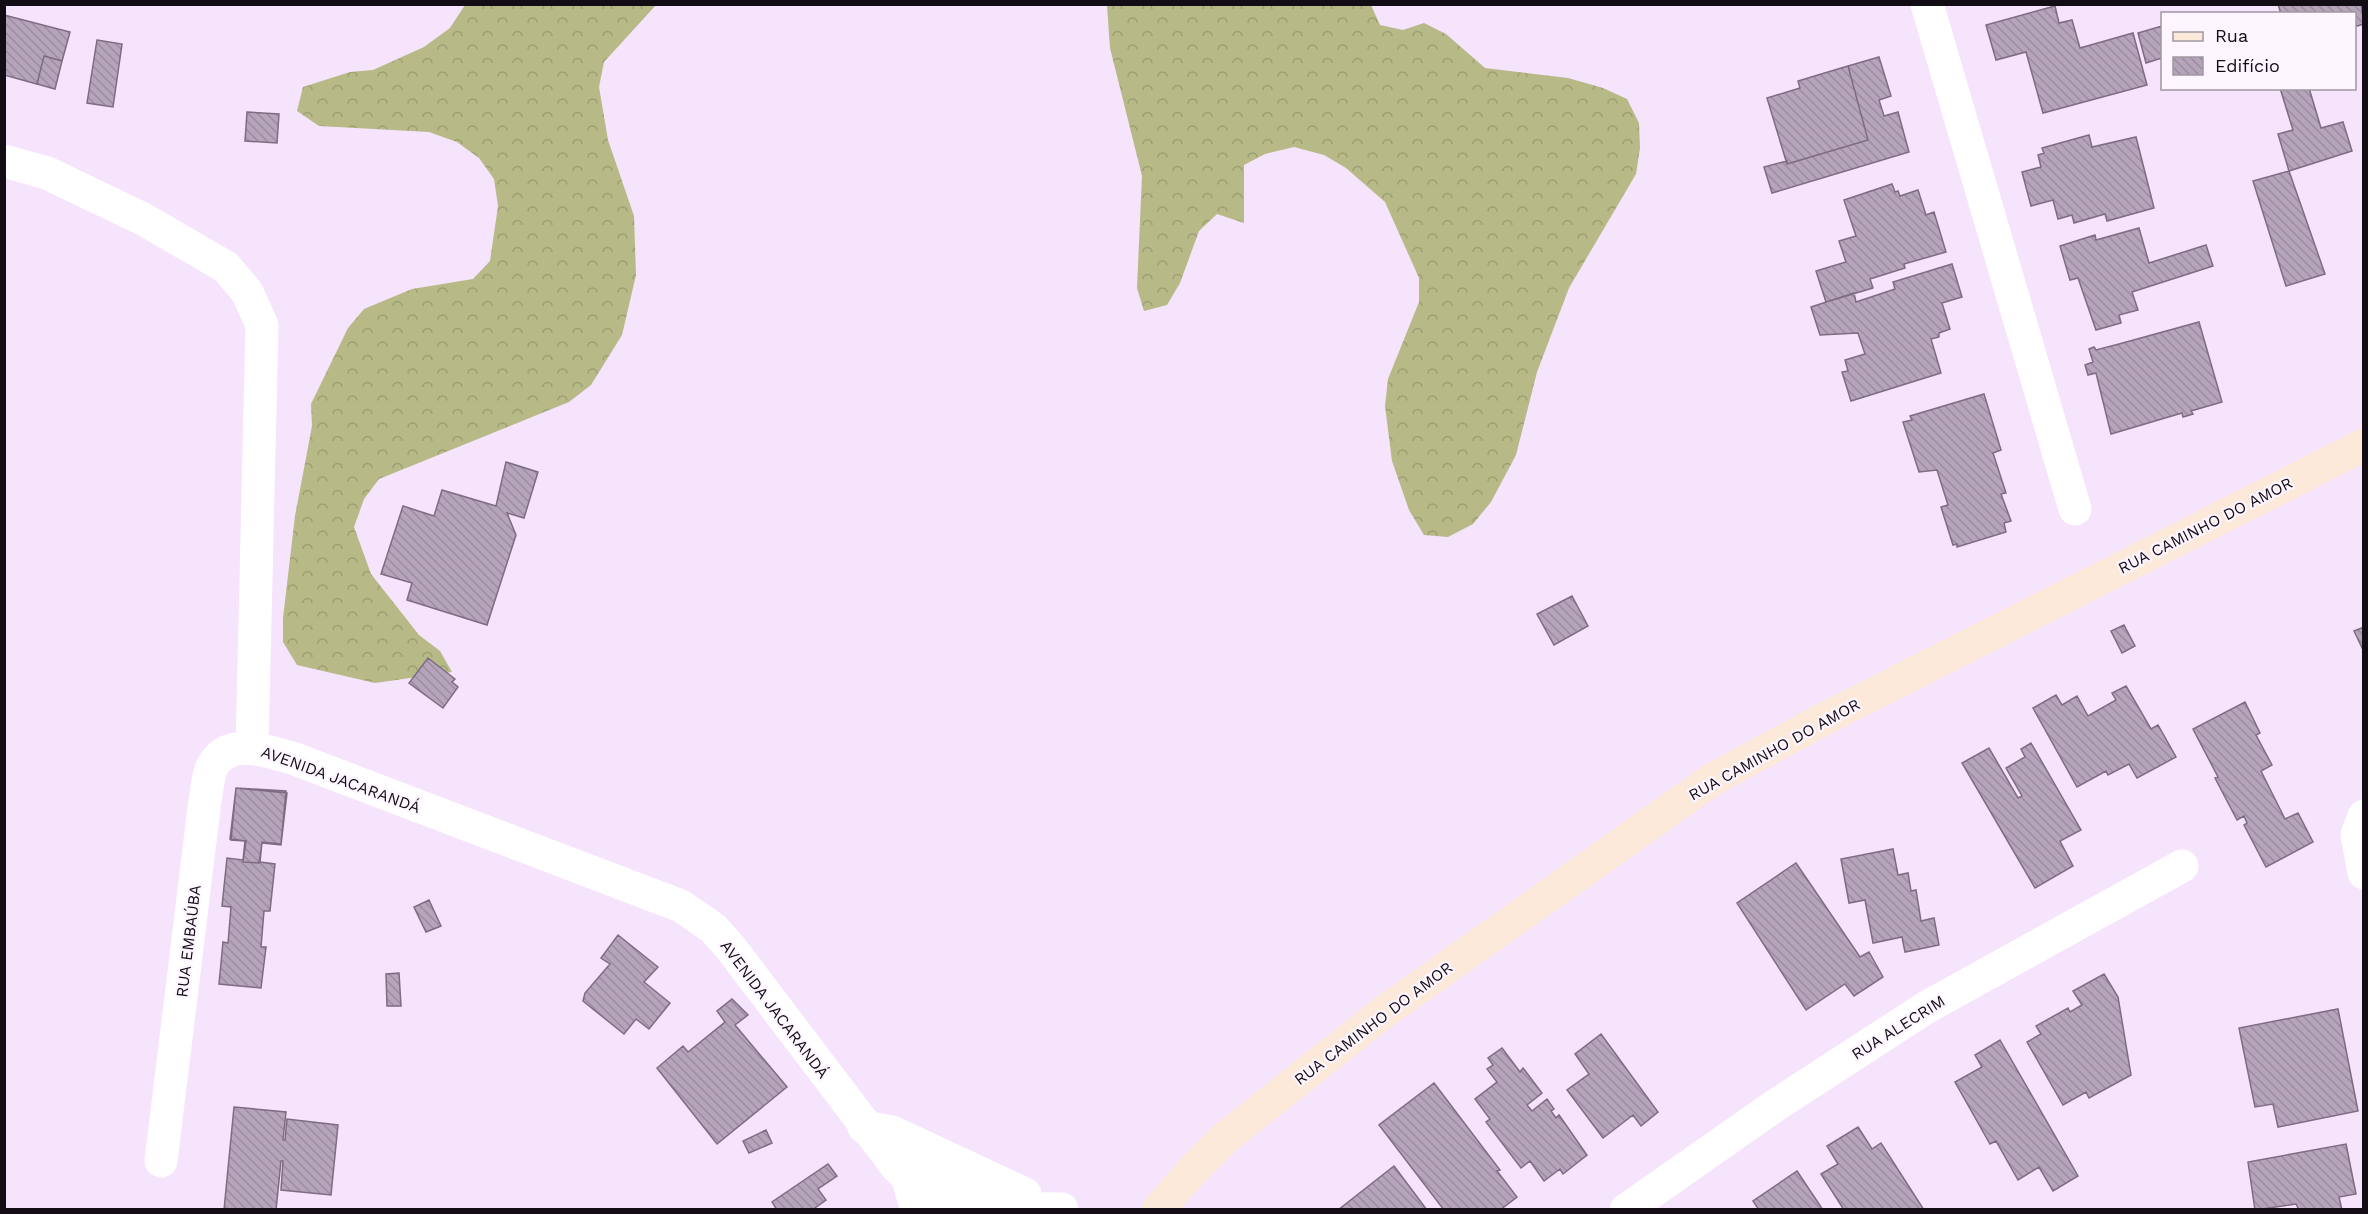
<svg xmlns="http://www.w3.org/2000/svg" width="2368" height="1214" font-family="'Work Sans',sans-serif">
<defs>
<pattern id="forest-crowns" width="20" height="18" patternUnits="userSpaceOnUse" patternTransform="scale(1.5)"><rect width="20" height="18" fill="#b7b986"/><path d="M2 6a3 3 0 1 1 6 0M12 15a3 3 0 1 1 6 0" fill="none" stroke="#9c9e73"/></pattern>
<pattern id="building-back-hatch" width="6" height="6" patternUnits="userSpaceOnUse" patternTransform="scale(1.5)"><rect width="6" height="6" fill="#b6a4bb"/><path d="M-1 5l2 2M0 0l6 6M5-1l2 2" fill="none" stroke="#9b8ca0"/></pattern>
</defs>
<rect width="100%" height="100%" fill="#f6e3fc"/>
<path fill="url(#forest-crowns)" d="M465 5H656L604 62 599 87 608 140 634 216 636 275 622 335 591 385 569 402 379 479 364 499 354 527 371 574 419 635 440 651 452 672 375 683 297 665 283 642V618L295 516 312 426 311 404 348 328 364 309 412 289 473 279 490 261 498 206 494 179 479 158 457 142 429 132 319 126 297 111 303 87 350 72 373 70 424 47 450 28Z
M1107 5H1371L1380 25 1403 30 1424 23 1446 34 1485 68 1568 78 1603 88 1627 99 1639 123 1640 148 1636 174 1569 288 1537 372 1516 455 1491 502 1473 524 1448 537 1424 535 1409 510 1392 461 1385 406 1388 379 1419 302V278L1385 202 1346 168 1324 155 1294 147 1265 154 1244 165V223L1217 214 1199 231 1180 283 1167 305 1144 311 1137 288 1142 176 1110 48Z"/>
<path fill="url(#building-back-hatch)" stroke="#7d6c82" stroke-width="1.5" d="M2278 4H2361L2364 24 2354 27V14H2281Z
M2055 6 2059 23 2072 20 2080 48 2133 33 2147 85 2043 113 2026 52 1996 60 1986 25Z
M4 15 70 32 62 61 44 56 37 84 4 75Z
M2162 26V58L2146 63 2138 33Z
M97 40 122 44 113 107 87 103Z
M44 56 62 61 55 89 37 84Z
M1879 57 1891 96 1879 100 1884 116 1898 112 1909 152 1772 193 1764 167 1787 161V164L1868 140 1848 66Z
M1848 66 1868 140 1787 164 1767 98 1800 88 1798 81Z
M2280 88H2309L2321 128 2343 122 2352 151 2289 171 2278 134 2293 130Z
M247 112 279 114 277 143 245 141Z
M2089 135 2092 147 2136 137 2154 208 2107 221 2105 214 2074 223 2072 215 2058 219 2053 200 2031 206 2022 172 2041 167 2038 155 2044 153 2042 148Z
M2289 171 2325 274 2286 286 2253 181Z
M1892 184 1895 192 1898 191 1900 196 1918 190 1926 215 1934 212 1946 252 1904 264 1905 268 1870 279 1873 288 1826 302 1816 271 1846 262 1839 241 1856 236 1844 200Z
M2139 228 2149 263 2206 245 2213 266 2132 292 2138 310 2119 315 2121 323 2096 330 2078 278 2070 280 2060 246 2095 235 2096 240Z
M1952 264 1962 297 1942 303 1950 329 1939 333V337L1931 339 1941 373 1851 401 1842 372 1848 371 1845 360 1865 354 1858 333 1820 335 1811 307 1854 293 1856 302 1895 289 1893 282Z
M2199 322 2222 402 2191 411 2193 414 2183 417 2182 413 2111 434 2096 373 2088 375 2085 365 2093 362 2089 349 2094 347 2096 350 2119 344Z
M1984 394 2001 450 1993 453 2006 493 2001 494 2011 521 2004 523 2006 532 1957 547V544L1953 545 1941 507 1948 505 1937 470 1919 472 1903 422 1912 420 1910 416Z
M506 462 538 472 524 518 507 513 516 535 487 625 407 600 412 583 381 574 403 506 434 516 442 490 496 506Z
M1572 596 1588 626 1554 645 1537 614Z
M2124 625 2135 646 2122 653 2111 631Z
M2364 627V652L2354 631Z
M428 658 455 679 452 682 458 687 443 708 409 683Z
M2126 686 2151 729 2158 725 2176 757 2137 778 2129 764 2108 775 2106 771 2077 787 2033 708 2056 695 2062 705 2077 696 2088 716 2116 700 2112 693Z
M2245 702 2260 733 2256 735 2272 765 2261 771 2285 819 2298 813 2313 842 2266 867 2244 825 2247 823 2244 816 2237 820 2215 778 2218 777 2193 729Z
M2031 743 2081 830 2060 841 2073 866 2035 888 1962 763 1989 748 2018 798 2022 796 2006 768 2025 757 2021 749Z
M236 788 286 791 281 844 262 842 260 862 275 864 270 911H264L261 947H266L261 988 219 984 223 942 228 943 231 907 222 906 227 858 243 860 245 841 231 840Z
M236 788 287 793 281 845 262 843 259 863 243 862 246 841 230 839Z
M1893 849 1898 875 1908 873 1911 891 1916 890 1921 921 1934 918 1939 945 1905 952 1902 937 1873 943 1865 900 1849 903 1841 859Z
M1796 863 1860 957 1869 952 1883 977 1854 996 1845 984 1806 1010 1737 903Z
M429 900 441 926 426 932 414 907Z
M618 935 658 967 644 982 670 1003 649 1029 636 1019 624 1034 583 1001 585 993 610 964 601 958Z
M399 973 401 1006H387L386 974Z
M2104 974 2118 997 2131 1075 2089 1098 2086 1092 2063 1105 2027 1042 2041 1034 2036 1026 2068 1008 2070 1012 2082 1005 2073 991Z
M732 999 748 1015 735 1025 787 1087 717 1144 657 1068 683 1046 688 1052 725 1022 717 1011Z
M2338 1009 2358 1111 2278 1127 2273 1104 2255 1107 2239 1028Z
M1601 1034 1658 1112 1641 1126 1633 1115 1603 1138 1567 1090 1589 1074 1575 1054Z
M2000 1040 2078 1176 2053 1191 2039 1167 2018 1180 1996 1141 1990 1144 1955 1082 1982 1067 1975 1055Z
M1502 1048 1520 1072 1523 1068 1542 1093 1527 1105 1532 1111 1547 1099 1554 1109 1551 1111 1556 1118 1559 1115 1587 1155 1563 1174 1560 1169 1544 1181 1530 1161 1521 1168 1486 1122 1490 1119 1475 1099 1497 1082 1487 1069 1493 1065 1488 1058Z
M1434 1083 1500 1170 1497 1171 1517 1197 1500 1210H1444L1379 1125Z
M234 1107 286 1112 283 1140H285L287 1119 338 1125 331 1195 281 1190 283 1161H281L276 1210H224Z
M1858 1127 1872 1149 1881 1143 1924 1210H1844L1821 1174 1838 1164 1827 1146Z
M766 1130 772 1143 749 1153 743 1141Z
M2346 1144 2356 1194 2339 1197 2342 1210H2299L2296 1204 2255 1210 2248 1162Z
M828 1164 837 1176 818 1189 826 1200 812 1210H777L772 1202Z
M1394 1166 1427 1210H1338Z
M1797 1171 1823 1210H1759L1753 1201Z"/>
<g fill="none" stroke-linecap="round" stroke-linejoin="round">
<path stroke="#fff" stroke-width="18" d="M899 1175 909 1210"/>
<path stroke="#fff" stroke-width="33" d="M1927 4 2075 509
M4 161 47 173 143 219 226 267 247 292 262 325 252 747
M2364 816 2357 835 2364 873
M864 1127 892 1132 1025 1194
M161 1161 205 800C207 790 208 776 212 767 228 735 270 752 295 759L681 906 713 928 730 947 897 1167 941 1210
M914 1164 957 1191 1007 1208 1062 1209
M1626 1210 1776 1105 1927 1007 2182 866"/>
<path stroke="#fce9d9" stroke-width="33" d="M1158 1210 1193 1170 1225 1138 1381 1014 1713 779 1822 720 2364 445"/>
</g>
<g text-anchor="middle" stroke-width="4.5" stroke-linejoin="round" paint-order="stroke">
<g font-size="16" fill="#120c14" stroke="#fdf5ff">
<text transform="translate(2205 525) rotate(-27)" y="6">RUA CAMINHO DO AMOR</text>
<text transform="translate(1774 749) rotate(-29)" y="6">RUA CAMINHO DO AMOR</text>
<text transform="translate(341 779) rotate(20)" y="6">AVENIDA JACARANDÁ</text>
<text transform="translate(188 941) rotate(-83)" y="6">RUA EMBAÚBA</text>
<text transform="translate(775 1009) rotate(53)" y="6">AVENIDA JACARANDÁ</text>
<text transform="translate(1373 1023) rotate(-37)" y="6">RUA CAMINHO DO AMOR</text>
<text transform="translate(1898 1027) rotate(-32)" y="6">RUA ALECRIM</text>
</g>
</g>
<rect width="2368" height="1214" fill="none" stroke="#120c14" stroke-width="12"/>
<rect x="2161" y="12" width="195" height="78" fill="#fdf5ff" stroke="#9f98a1" stroke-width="1.5"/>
<rect x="2173" y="32" width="30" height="9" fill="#fce9d9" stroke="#9f98a1" stroke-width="1.5"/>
<text x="2215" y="42" font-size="18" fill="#120c14">Rua</text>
<rect x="2173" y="57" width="30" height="18" fill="url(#building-back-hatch)" stroke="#9f98a1" stroke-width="1.5"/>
<text x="2215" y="72" font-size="18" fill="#120c14">Edifício</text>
</svg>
